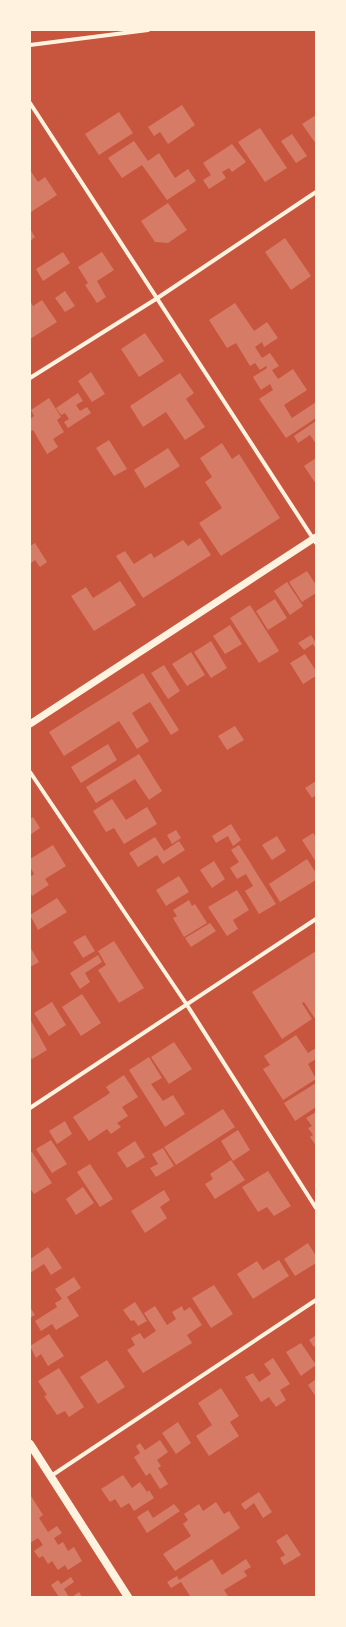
<svg xmlns="http://www.w3.org/2000/svg" width="346" height="1627" font-family="Quicksand,sans-serif">
<rect width="100%" height="100%" fill="#c8553d"/>
<path fill="#d67c66" d="M182 105 195 125 168 144 160 132 154 136 148 127Z
M119 112 133 133 99 155 85 134Z
M316 115V144L302 124Z
M260 128 287 168 265 182 238 142Z
M292 134 307 156 296 163 281 141Z
M134 141 148 161 159 153 175 178 188 169 196 181 167 200 142 165 122 178 108 158Z
M232 144 246 162 232 172 229 168 222 172 226 178 209 189 203 180 211 175 203 163Z
M30 170 38 182 45 177 57 195 31 212Z
M168 203 187 230 168 243 155 242 141 221Z
M30 229 35 237 30 241Z
M285 238 311 276 291 290 265 252Z
M63 252 70 263 43 281 36 269Z
M102 252 114 270 97 281 106 297 97 303 85 285 88 283 78 267Z
M65 291 75 306 65 312 55 298Z
M42 300 57 322 30 339V301L33 306Z
M235 303 254 331 267 322 278 338 264 347 262 342 255 347 262 358 270 353 279 366 272 370 278 379 293 369 307 390 284 405 292 418 316 402V418L286 438 259 399 273 390 270 384 261 390 253 377 267 368 266 366 260 370 255 363 250 366 236 343 227 348 209 320Z
M145 333 164 361 139 377 121 349Z
M91 372 105 394 92 402 78 381Z
M180 373 194 393 186 399 205 427 185 440 166 412 143 427 130 406Z
M78 393 83 401 76 405 80 411 87 407 91 413 68 428 64 422 69 419 65 413 61 415 56 408Z
M49 398 61 417 57 420 64 432 53 439 58 447 47 454 33 430 30 432V419L34 416 31 410Z
M316 421V444L310 435 298 443 294 436Z
M109 440 127 469 114 476 96 448Z
M222 443 232 459 239 454 280 518 221 556 199 523 222 508 205 482 212 477 200 458Z
M168 448 180 466 145 488 134 470Z
M316 458V484L304 466Z
M200 538 211 555 143 598 116 556 125 551 134 564 151 553 154 558 183 540 188 546Z
M35 543 47 562 40 567 35 560 30 564V546Z
M307 571 316 585V593L302 602 289 582Z
M120 581 136 605 94 631 71 596 86 587 93 598Z
M287 582 303 606 290 615 274 591Z
M275 599 287 618 268 630 256 611Z
M250 605 279 651 259 663 230 618Z
M230 625 242 644 225 654 213 636Z
M311 635 316 643V649L313 644 304 650 298 643Z
M211 641 227 668 211 678 194 652Z
M191 652 205 675 187 686 172 664Z
M305 654 316 671V676L303 684 290 663Z
M164 665 180 691 168 699 151 673Z
M143 673 179 730 171 735 150 702 132 713 149 741 137 749 119 721 64 756 49 732Z
M235 726 244 740 227 750 218 736Z
M108 744 117 760 81 783 71 767Z
M139 754 162 791 149 800 135 779 96 803 86 787Z
M316 781V795L312 798 305 788Z
M112 799 126 820 147 807 157 824 124 844 114 828 106 832 93 811Z
M33 817 40 828 30 835V819Z
M231 824 241 840 233 846 228 836 216 843 212 836Z
M176 830 181 838 172 844 167 835Z
M313 833 316 837V862L302 840Z
M277 836 286 851 272 860 262 845Z
M155 837 164 851 179 841 185 850 163 864 157 855 138 867 129 853Z
M53 845 66 866 45 879 49 885 32 896 30 892V877L34 874 30 867V859Z
M239 845 276 904 259 914 245 891 253 886 246 874 237 879 230 868 239 862 231 850Z
M307 859 316 873V880L280 902 269 884Z
M214 861 225 879 212 888 200 870Z
M179 876 189 892 166 906 156 890Z
M237 890 249 910 233 920 238 929 227 936 208 907Z
M57 898 67 912 38 930 30 915Z
M189 900 192 906 195 904 207 923 184 937 173 918 177 916 173 910Z
M210 923 216 931 191 947 185 938Z
M85 935 95 951 83 958 73 942Z
M114 941 144 988 119 1003 98 970 106 965 98 951Z
M30 947 39 962 30 967Z
M316 951V1020L304 1002 302 1003 312 1019 282 1039 252 992Z
M98 955 102 962 85 973 90 982 80 989 70 973Z
M82 994 101 1023 81 1036 62 1007Z
M52 1002 66 1025 49 1036 34 1013Z
M30 1019 47 1050 32 1059 30 1057Z
M296 1035 308 1053 316 1048V1059L308 1064 316 1079 283 1100 263 1069 270 1065 264 1056Z
M174 1042 192 1069 169 1084 151 1057Z
M149 1057 162 1078 151 1084 163 1101 173 1095 185 1114 165 1127 129 1070Z
M124 1075 138 1097 122 1107 128 1116 117 1123 121 1127 111 1134 107 1129 89 1141 73 1117 110 1093 106 1087Z
M316 1083V1107L295 1121 284 1103Z
M223 1109 235 1127 176 1165 164 1147Z
M316 1112V1146L310 1137 313 1135 308 1128 312 1126 306 1118Z
M65 1121 72 1134 57 1144 49 1131Z
M238 1130 250 1150 233 1161 221 1141Z
M51 1140 67 1164 52 1173 36 1149Z
M135 1141 145 1157 127 1168 117 1153Z
M163 1148 174 1166 156 1177 150 1168 158 1164 152 1154Z
M32 1152 52 1183 34 1194 30 1188V1153Z
M231 1160 245 1180 215 1199 205 1184 213 1179 210 1174Z
M90 1164 113 1199 100 1207 77 1172Z
M268 1171 291 1206 274 1216 267 1207 258 1212 242 1187Z
M83 1187 94 1203 76 1215 66 1199Z
M164 1190 170 1200 160 1207 167 1218 145 1233 131 1211Z
M308 1243 316 1256V1263L295 1276 284 1259Z
M48 1247 62 1268 51 1275 44 1264 30 1273V1259Z
M279 1260 289 1276 253 1299 237 1274 257 1261 263 1270Z
M74 1277 81 1288 67 1297 79 1316 56 1330 52 1324 41 1331 35 1321 57 1307 55 1303 62 1299 55 1289Z
M214 1285 233 1314 211 1328 192 1298Z
M135 1302 147 1321 138 1326 134 1320 131 1321 123 1310Z
M155 1306 167 1325 176 1319 172 1312 182 1306 184 1311 190 1307 202 1325 187 1335 192 1343 143 1373 127 1350 135 1345 131 1338 140 1333 144 1339 156 1331 144 1313Z
M30 1307 35 1315 30 1318Z
M49 1334 64 1356 48 1366 41 1354 36 1358 30 1346Z
M316 1335V1346L314 1347 309 1340Z
M301 1343 316 1365 301 1376 286 1352Z
M273 1358 290 1384 280 1390 286 1400 276 1407 269 1397 261 1402 245 1377 253 1373 259 1382 271 1374 264 1364Z
M107 1360 125 1387 98 1404 80 1377Z
M59 1368 84 1407 69 1417 65 1411 57 1415 44 1396 47 1395 38 1381Z
M316 1379V1397L308 1385Z
M221 1388 239 1416 230 1422 239 1436 209 1456 196 1436 212 1425 198 1403Z
M178 1422 191 1443 176 1454 162 1433Z
M160 1440 168 1452 157 1460 161 1466 158 1468 168 1484 160 1489 150 1473 146 1476 134 1457 140 1453 136 1446 140 1443 145 1450Z
M123 1475 132 1488 140 1482 147 1492 149 1490 154 1498 134 1511 129 1503 121 1508 115 1499 110 1502 101 1489Z
M259 1492 272 1512 263 1518 254 1503 245 1510 241 1504Z
M31 1496 43 1515 39 1518 48 1532 57 1526 62 1533 54 1538 58 1545 63 1542 68 1551 74 1547 82 1561 68 1570 65 1565 58 1570 52 1561 48 1564 43 1556 39 1558 34 1551 43 1545 38 1538 30 1543Z
M216 1502 224 1514 229 1511 240 1528 175 1571 163 1554 191 1536 183 1524 188 1520 184 1514 199 1504 203 1511Z
M174 1504 180 1511 147 1533 137 1517 148 1510 153 1518Z
M287 1534 301 1555 284 1565 280 1558 285 1555 276 1541Z
M212 1559 222 1575 246 1559 251 1567 244 1571 247 1576 224 1590 228 1596 226 1597H188L190 1596 181 1582 171 1588 167 1582 177 1576 179 1580Z
M71 1577 74 1582 64 1589 69 1597H59L51 1585 58 1580 61 1584Z
M79 1592 82 1597H72Z"/>
<g fill="none" stroke-linecap="round" stroke-linejoin="round">
<path stroke="#fff3e0" stroke-width="4" d="M30 45 148 30
M30 103 316 543
M30 378 156 299 316 192
M30 772 187 1005 316 1208
M30 1108 316 919
M51 1476 316 1300"/>
<path stroke="#fff3e0" stroke-width="7" d="M30 724 316 537"/>
<path stroke="#fff3e0" stroke-width="8" d="M30 1444 128 1597"/>
</g>
<rect width="346" height="1627" fill="none" stroke="#fff3e0" stroke-width="62"/>
</svg>
